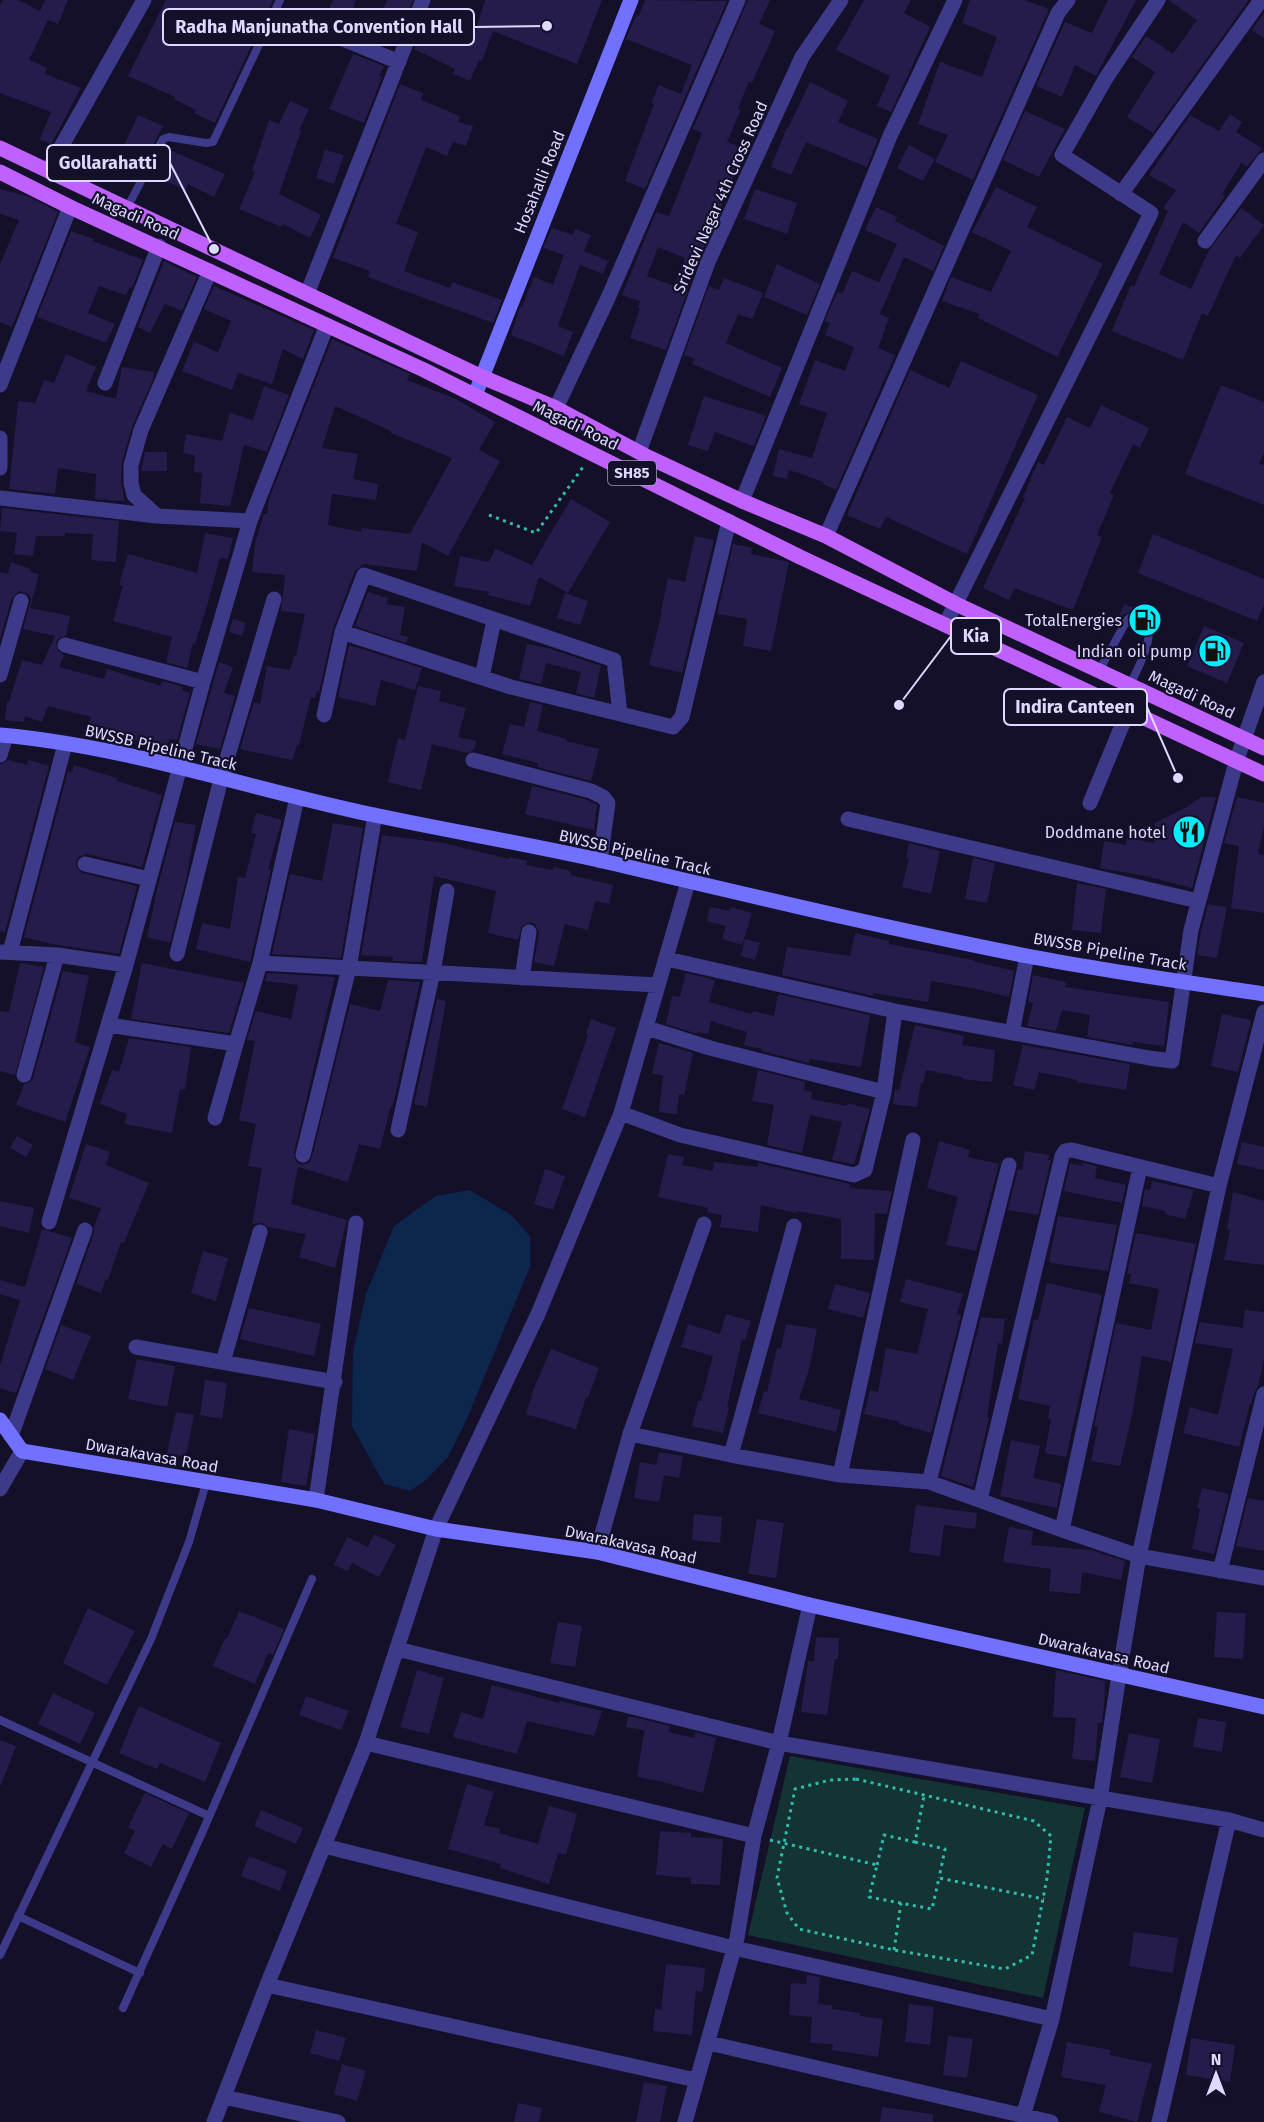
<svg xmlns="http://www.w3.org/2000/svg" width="1264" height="2122" font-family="'Fira Sans',sans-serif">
<rect width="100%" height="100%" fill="#14102a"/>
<path fill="#133432" d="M790 1756 1085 1808 1043 1998 748 1935Z"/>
<path fill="#0d264d" d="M469 1190 510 1214 530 1236V1267L466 1421 448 1457 426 1480 410 1491 384 1484 352 1426 353 1351 366 1294 394 1226 436 1196Z"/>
<path fill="#251c4b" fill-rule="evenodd" d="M3 0H18L40 11 45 0H68L58 24 48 20 29 60 47 68 45 74 81 88 51 144 40 139 51 112 0 93V5Z
M166 0H273L215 123 194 113 196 110 174 99 175 97 128 76Z
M333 0H356L353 7 380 17 387 0H413L396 41 385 36V34L328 11Z
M485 0H602L577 64 493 31 482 61 479 60 470 81 453 74 455 69 414 49 426 19 474 37Z
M645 0 727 1 645 189 625 181 654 104 651 103 659 85 681 94 692 65 626 39 636 15 639 16Z
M748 0H770L759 24 775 31 752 83 749 81 738 109 741 110 727 142 745 149 699 259 666 350 630 338 640 308H638L640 301 622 295 656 212 669 216 702 133 693 129ZM658 247 685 258 675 286 647 276Z
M864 0H911L904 13 930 27 891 112 877 106 890 76 836 50Z
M970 0H1024L1049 9 973 180 935 162 948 135 918 124 940 62 982 77 997 37 962 23Z
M1108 0H1136L1096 76 1075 65 1062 97 1036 86 1065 22 1092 33Z
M1168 0H1249L1153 133 1127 117 1155 72 1132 57 1146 36 1173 54 1197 20Z
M1264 13V38L1252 30Z
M353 54 384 66 379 76 382 77 364 123 329 109Z
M810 82 848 101 838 122 878 139 867 167 806 142 791 175 771 167 787 127 788 128Z
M400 84 423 93 421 100 460 116 458 122 473 126 466 146 453 142 447 156 426 147 396 224 418 232 404 271 450 288 452 282 502 300 493 323 394 287 368 277 370 271 333 258Z
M290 101 309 109 299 130 301 131 279 194 321 215 310 238 283 224 282 227 239 209 255 172 252 171 269 120 279 124Z
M1025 111 1065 129 1039 177 1003 160Z
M1230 114 1242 122 1236 132 1262 148 1247 167 1241 163 1222 194 1225 196 1199 233 1183 222 1159 274 1191 289 1209 250 1241 208 1264 225 1240 258 1236 255 1208 316 1202 313 1183 360 1112 331 1131 285 1134 287 1168 211 1163 208 1176 190 1149 175 1190 115 1219 131Z
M138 115 163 126 140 170 118 159Z
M909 145 935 159 923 181 897 168Z
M165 148 225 174 214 197 188 184 186 190 151 175Z
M325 150 344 155 334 184 316 178Z
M996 187 1037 207 1027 227 1103 264 1057 357 978 318 979 314 942 301 951 277 991 292 1011 251 972 232Z
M0 189 29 197 58 212 12 327 0 322V264L19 220 0 214Z
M755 189 797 203 787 234 744 219Z
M876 207 897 217 895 221 944 246 933 271 904 257 880 314 889 318 878 348 895 355 836 490 823 484 824 482 789 470 787 479 773 476 779 449 812 458 827 413 799 404 815 360 845 371 854 347 825 335 830 323 825 321 837 292 843 293 852 271 879 282 897 244 865 230Z
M552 228 573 235 575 229 591 235 584 251 608 261 603 274 580 265 558 326 573 332 564 356 511 335 520 307H522L534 277 553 285 564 255 543 248Z
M71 231 94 239 93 241 143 260 132 288 130 287 126 295 99 286 88 313 115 324 106 343 37 317Z
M164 261 197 277 182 311 165 304 150 333 138 327Z
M777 264 820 284 807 315 764 297Z
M724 278 763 293 752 319 738 314 726 343 782 368 770 397 692 364 695 359 684 355 709 286 719 290Z
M214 286 314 330 303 359 283 349 272 384 238 373 232 390 182 371 194 342 218 352 231 321 204 309Z
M332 339 410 374 407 380 456 399 495 422 479 450 500 461 448 556 422 542 417 571 364 564 355 571 333 629 319 692 317 691 315 698 311 697 299 745H297L292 760 240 749 254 702 260 704 267 666 290 670 294 656H296L305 614 281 611 285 575 252 572 255 543 264 514H267L269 499ZM335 406 391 431V433L452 458 410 534 362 528 361 532 328 525 332 494 376 500 378 484 353 479 358 454 322 448Z
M66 354 96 367 86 391 116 399 122 367 154 372 153 379 132 427 122 462 121 483 125 501 95 499 96 474 58 468 55 494 9 489 18 401 35 403 44 380 54 383Z
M961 361 1038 395 967 554 886 517 880 529 847 515 910 370 949 388Z
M1221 385 1264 402V452L1259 464 1264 465V505L1185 474Z
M264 386 289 395 267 452 244 445 230 506 200 503 202 473 194 472 195 455 183 453 186 434 222 441 230 413 253 420Z
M704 396 766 416 754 446 715 432 708 451 688 445Z
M1101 405 1149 428 1140 448 1133 444 1110 493 1114 495 1097 535 1102 537 1073 610 1015 588 1009 600 983 588 1025 498 1023 497 1038 462 1044 465 1067 417 1090 428Z
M145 452H167V471H141Z
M571 499 610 522 568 593 539 577 530 606 488 595 489 592 454 586 460 556 489 562 495 549 532 565Z
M2 508 119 521 116 562 91 560 93 534 65 533V536H36L33 556 14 554 17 533 0 531Z
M205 533 233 538 228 559 220 558 206 609 195 644 193 643 187 668 166 662 172 637 113 621 123 586 119 585 128 554 197 573Z
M1153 534 1264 579V604L1257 621 1138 573Z
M695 536 714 540 682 673 649 665 662 612 661 611 668 578 685 582Z
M733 544 752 548 751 554 789 562 771 651 743 646 747 619 717 614Z
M11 562 31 569 30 572 39 574 30 608 70 616 66 636 59 638 56 643 58 651 64 655 59 667 104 679 107 669 161 686 162 681 183 687 182 690 190 693 177 740 169 739 167 749 141 743 88 725 91 717 48 706 42 722 25 716 24 722 5 720 7 701 9 702 22 660 42 665 55 636 23 629 31 599 28 594 19 591 12 598 0 639V572L8 574Z
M368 592 388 598 386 604 405 607 400 635 408 637 406 643 355 626Z
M565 593 588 601 580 625 557 618Z
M1124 604 1153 616 1151 620 1146 614 1132 611 1123 615 1119 621 1117 620Z
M233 619 246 623 242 636 229 632Z
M1204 626 1244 643 1227 683 1187 666Z
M527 644 551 649 601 666 594 698 576 693 581 672 546 663 541 684 519 679Z
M349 645 422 668 415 690 381 680 375 706 338 697Z
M219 662 233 667 224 693 235 696 220 749 196 744Z
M418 686 441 691 439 701 466 708 458 737 476 741 474 750 467 753 432 744 421 790 388 782 398 738 405 740Z
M530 702 543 705 537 731 567 739 566 741 599 749 591 781 537 767 538 763 502 754 510 724 524 727Z
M8 760 27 765 28 760 49 766 5 932 0 931V765Z
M74 765 117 778V781L162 795 142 867 87 854 78 857 76 861V867L82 873 137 886 119 954 57 945 24 937 68 771 72 772Z
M532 786 588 800 597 805 594 830 525 814Z
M1201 797H1216L1192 888 1146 876 1100 868 1104 841 1126 845 1127 838 1154 843 1155 823 1185 808Z
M1237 797 1264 803V826L1258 854 1264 855V913L1231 908 1239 846 1224 843Z
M256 813 282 820 268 869 271 870 250 962 196 949 202 923 230 929 238 877 245 878 256 834 251 833Z
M175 822 196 825 186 880 170 943 147 937 157 890Z
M333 823 363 828 341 958 272 954 290 874 322 881Z
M382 835 444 843 509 859 510 857 527 861 526 865 553 870 554 867 571 871 570 875 613 885 609 904 595 901 588 930 565 924 554 966 534 962 539 933 535 924 530 922 522 926 518 940 488 933 496 891 434 876 422 962 393 961V957L361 955Z
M909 843 940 851 931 894 902 887 909 859 906 858Z
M973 858 995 863 987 903 965 899Z
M1077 883 1106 889 1101 933 1072 930Z
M1208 904 1227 907 1217 958 1197 955 1201 932Z
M710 907 730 911 731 907 752 913 742 945 722 939 726 926 707 921Z
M855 933 889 941V944L973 960V961L1014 971 1009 997 977 989 931 981 928 1002 873 993V996L782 975 787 947 850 956Z
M745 939 760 943 755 960 741 956Z
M20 963 44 967 15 1075 0 1071V1011L9 1012Z
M142 963 244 983 229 1033 131 1019Z
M63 971 89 976 75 1042 90 1047 65 1122 16 1105 24 1084 30 1082 33 1078Z
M267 973 335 977 294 1153 296 1162 301 1165 310 1162 312 1157 350 1004 380 1011 388 980 420 982 394 1101 390 1109 380 1149 359 1144 348 1182 298 1167 291 1204 347 1220 335 1268 299 1257 306 1234 268 1227 262 1223 252 1224 262 1168 248 1166 256 1124 239 1120 255 1041 247 1040 256 1011 291 1019 298 985 265 981Z
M686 973 715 980 709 1002 752 1014 753 1011 774 1016 778 994 870 1015 861 1067 810 1059 809 1063 762 1051V1049L744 1045 747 1032 711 1021 708 1034 697 1032V1034L666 1024 672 996 680 997Z
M1033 975 1066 982 1065 987 1169 1002 1164 1046 1133 1042V1045L1087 1037 1090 1015 1062 1010 1056 1031 1027 1026 1033 1003 1028 1002Z
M437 999 446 1001 427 1107 414 1104Z
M1222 1014 1251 1020 1238 1072 1211 1066Z
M591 1019 616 1028 585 1117 562 1109 588 1035 586 1034Z
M915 1025 964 1036 962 1045 995 1050 992 1082 962 1079V1077L926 1070 923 1083H921L917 1107 893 1104 895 1089 899 1090Z
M129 1038 191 1047 185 1090 180 1089 172 1133 125 1124 127 1114 100 1104 112 1070 119 1072Z
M659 1043 693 1053 684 1095 679 1094 677 1114 659 1112 663 1076 652 1073Z
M1023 1045 1130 1064 1126 1090 1077 1082V1080L1039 1072 1034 1090 1013 1085Z
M758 1070 805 1082 804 1090 812 1092 811 1099 847 1106V1103L870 1109 854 1164 832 1160 842 1122 810 1115 802 1153 767 1145 774 1105 752 1101Z
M17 1136 33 1145 26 1157 10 1148Z
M939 1141 970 1150 968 1157 999 1164 976 1251 946 1245 958 1197 927 1188Z
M1242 1142 1264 1147V1170L1237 1164Z
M86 1144 110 1152 106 1165 149 1183 124 1243 121 1242 108 1280 106 1279 101 1293 76 1284 94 1233V1226L101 1208 69 1198Z
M1025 1151 1049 1155 1048 1160H1051L1038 1215 1008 1210 1018 1169 1022 1170Z
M668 1154 684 1157 682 1165 713 1171 714 1162 758 1167V1163L850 1184V1188L892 1191 887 1214 875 1213 874 1260 841 1259V1219L797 1211 796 1213 761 1205 758 1232 720 1227 722 1215 707 1212 708 1208 658 1197Z
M1070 1163 1082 1166 1083 1163 1097 1166 1095 1178 1126 1185 1122 1203 1064 1191Z
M545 1169 565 1176 553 1210 534 1204Z
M1152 1181 1194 1190 1185 1219 1165 1214 1166 1211 1142 1206 1145 1189 1150 1190Z
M1233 1192 1264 1201V1265L1224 1260 1230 1230 1227 1229Z
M0 1201 34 1208 29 1233 0 1226Z
M1058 1216 1117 1225 1108 1271 1051 1263 1049 1261Z
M42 1229 72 1238 16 1393 0 1388V1366L20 1300 0 1294V1280L25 1287Z
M1136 1233 1196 1244 1171 1362 1142 1356 1132 1415 1120 1466 1091 1461 1098 1427 1094 1426 1116 1323 1151 1330 1159 1289 1129 1283 1131 1274H1127Z
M203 1251 228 1258 216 1301 191 1293Z
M906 1279 963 1294 957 1314 961 1315 931 1433 899 1424 900 1422 864 1414 870 1390 878 1392 886 1348 917 1354 928 1309 900 1302Z
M1047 1283 1102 1295 1066 1457 1045 1453 1051 1419 1048 1418 1050 1406 1018 1399 1034 1319 1038 1320Z
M835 1284 870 1293 863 1318 828 1309Z
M249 1308 321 1324 314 1356 240 1339Z
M1245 1310 1264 1312V1359L1258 1386 1255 1391 1251 1404H1250L1239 1447 1183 1433 1190 1407 1218 1415 1233 1349 1195 1343 1200 1322 1243 1328Z
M726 1314 751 1321 745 1340 742 1339 727 1407H729L723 1433 692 1426 698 1401H701L713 1356 681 1347 688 1324 720 1334Z
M981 1317 1005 1319 1002 1344 998 1343 991 1391 987 1417 989 1418 973 1487 941 1476Z
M786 1324 817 1329 809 1370 799 1399 841 1410 836 1432 758 1413 764 1391 767 1392 777 1348 781 1349Z
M61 1325 91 1336 73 1380 45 1369Z
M551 1349 599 1368 588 1398 586 1397 576 1429 526 1414 534 1388Z
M137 1359 175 1366 167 1407 128 1399Z
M205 1380 227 1383 222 1419 200 1415Z
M176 1412 194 1415 186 1457 167 1453Z
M289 1429 315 1434 306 1486 281 1482Z
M1011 1440 1040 1446 1033 1478 1061 1484 1057 1508 1000 1496Z
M659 1452 683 1456 679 1478 664 1475 659 1502 634 1498 640 1462 656 1465Z
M1202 1488 1229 1494 1214 1554 1192 1549 1200 1509 1197 1508Z
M1248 1498 1264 1501V1551L1236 1546Z
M916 1505 977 1513 975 1529 944 1525 940 1556 909 1552Z
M694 1514 722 1517 720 1543 692 1540Z
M757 1519 784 1523 776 1578 748 1574Z
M1009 1527 1033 1531 1031 1545 1091 1550 1125 1561 1121 1580 1082 1572 1080 1594 1049 1591 1051 1569 1003 1562Z
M374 1534 396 1545 379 1577 352 1563 348 1571 334 1565 347 1537 368 1547Z
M88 1608 135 1631 107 1685 63 1663Z
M239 1611 284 1629 273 1655 268 1653 255 1684 213 1666 225 1638 227 1639Z
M1217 1612 1246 1613 1243 1659 1214 1657Z
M558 1622 582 1626 575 1667 550 1663Z
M816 1637 839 1638 838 1659H835L827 1715 801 1712 808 1661H814Z
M417 1670 444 1678 429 1734 400 1727Z
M1056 1670 1105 1681 1104 1706 1102 1723H1098L1095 1761 1072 1759 1076 1718 1053 1717Z
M492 1685 559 1703 560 1701 602 1711 594 1736 527 1721 517 1754 453 1737 461 1712 483 1719Z
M53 1693 95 1713 80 1744 38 1724Z
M306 1696 349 1711 341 1730 299 1715Z
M139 1706 221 1743 205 1782 160 1763 157 1769 119 1753Z
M628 1716 646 1720 644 1730 626 1727Z
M1198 1718 1226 1722 1222 1752 1193 1747Z
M646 1720 670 1726 669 1732 694 1738 695 1732 716 1738 703 1793 659 1781 637 1777Z
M1129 1733 1160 1739 1152 1783 1120 1777Z
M0 1740 16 1746 1 1785H0Z
M467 1784 494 1792 484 1825 500 1829 499 1833 538 1844 549 1806 577 1814 566 1855 558 1853 549 1884 500 1868 501 1864 448 1849Z
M145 1793 189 1813 172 1849 163 1844 151 1867 124 1853 135 1831 128 1827Z
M261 1810 303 1828 296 1844 254 1826Z
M660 1831 691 1833V1837L723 1839 720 1885 691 1884V1878L656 1875Z
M249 1856 287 1871 280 1891 241 1876Z
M1134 1932 1178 1938 1173 1973 1129 1966Z
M666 1964 705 1968 703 1992 696 1991 692 2035 653 2031 655 2009 661 2010Z
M807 1975 820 1977 818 2004 832 2005V2009L860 2013V2016L883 2019 878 2057 832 2050 833 2044 810 2043 812 2017 789 2015 791 1983 806 1984Z
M909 2004 934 2007 930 2045 905 2042Z
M316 2030 346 2038 339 2061 310 2053Z
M948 2036 973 2039 967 2078 943 2075Z
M1191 2038 1235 2045 1230 2082 1186 2075Z
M1067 2042 1111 2050 1110 2055 1152 2064 1137 2122 1099 2112 1106 2085 1061 2077Z
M342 2064 366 2071 357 2101 334 2094Z
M644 2082 667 2086 660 2122H636Z
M518 2103 542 2108 539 2122H514Z
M882 2107 933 2114V2122H880Z"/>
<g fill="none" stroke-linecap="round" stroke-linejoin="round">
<path stroke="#30bdb1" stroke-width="3" stroke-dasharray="3 4.5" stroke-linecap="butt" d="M489 515 536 533 583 467
M856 1779 1034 1821 1051 1836 1047 1878 1032 1955 1005 1969 894 1950 799 1929 787 1913 777 1878 795 1789 830 1780Z
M770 1840 877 1865 869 1897 932 1909 939 1878 1044 1899
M915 1842 945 1849 939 1878
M877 1865 884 1835 915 1842 924 1796
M894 1950 901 1903"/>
<path stroke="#3d3b89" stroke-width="8" d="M127 208 163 139 169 137 206 143 213 142 280 0
M1099 671 1127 620 1131 617 1143 619C1159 633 1137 669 1130 685
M0 1720 209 1816
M18 1916 140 1973
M0 1955 151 1639 189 1542 206 1483
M123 2008 202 1833 312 1579"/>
<path stroke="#3d3b89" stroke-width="15" d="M297 20 399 62
M48 170 144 0
M1121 194 1261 0
M1205 241 1264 160
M307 294 423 0
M105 383 159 246
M0 385 70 207
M556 408 608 298 738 0
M0 438V468
M639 452 708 262 802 57 841 0
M0 498 157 516 250 521
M742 501 890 136 955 0
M157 516 134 495 131 483V465L141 430 210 271
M826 536 1058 13 1068 0
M945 625 1151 213 1062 155 1106 78 1158 0
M342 632 511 687 673 727 682 717 729 521
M65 645 203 682
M0 675 21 601
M482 677 494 620
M324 715 342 632 364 575 614 660 620 714
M0 755 6 736
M473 760 591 791 603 797 608 803 600 861
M1090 803 1128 711 1141 690
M848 819 1198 901
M85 864 149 879
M0 952 57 955 126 965
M10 952 65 744
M177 954 221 779 274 599
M667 959 895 1011 1149 1058 1172 1061 1191 930 1236 762 1264 682
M260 963 657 985
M522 978 529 932
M108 1025 236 1044 215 1118
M647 1028 710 1048 884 1092
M1012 1033 1027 956
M236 1044 260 963 297 798
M24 1075 57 955
M621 1113 680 1135 854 1175 865 1170 884 1092 895 1011
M398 1130 433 972 447 891
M303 1155 349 968 375 815
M49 1222 126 965 203 682 250 521 327 325
M136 1347 335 1382
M223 1362 260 1232
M630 1434 704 1224
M11 1436 85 1230
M731 1455 794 1226
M840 1475 913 1140
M929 1482 1009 1165
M0 1489 22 1451
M316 1500 356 1223
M980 1500 1062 1156 1065 1151 1072 1150 1219 1186
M1062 1530 1140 1167
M597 1552 630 1434 731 1455 840 1475 929 1482 1062 1530 1139 1556 1264 1578
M1220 1571 1264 1394
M397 1649 779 1743 1229 1820 1264 1830
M366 1743 754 1836
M324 1846 734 1948 1052 2019
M267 1985 696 2080
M709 2043 1051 2122
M224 2097 338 2122
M1023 2116 1052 2019 1100 1799 1119 1675 1139 1556 1219 1186 1264 1012
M214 2122 267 1985 366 1743 436 1529 538 1314 621 1113 688 882
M685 2122 737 1938 754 1836 779 1743 810 1605
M1159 2122 1229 1820"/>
<path stroke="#7170ff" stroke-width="15" d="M475 395 631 0
M0 735C127 746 250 789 374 815 450 831 527 844 603 861 744 894 885 928 1027 956 1106 971 1185 982 1264 994
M0 1420 22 1451 316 1500 436 1529 597 1552 810 1605 1264 1707"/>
<path stroke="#c060ff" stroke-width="15" d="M0 148 482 377 556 408 648 457 742 501 826 536 956 604 1264 748
M0 172 70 207 424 370 800 557 1264 774"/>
</g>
<defs>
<g id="fuel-disc" transform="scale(1.725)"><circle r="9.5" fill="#05ecff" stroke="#14102a"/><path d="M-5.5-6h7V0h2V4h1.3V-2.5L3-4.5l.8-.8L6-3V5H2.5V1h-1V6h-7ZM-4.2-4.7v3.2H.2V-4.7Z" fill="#111"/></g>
<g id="restaurant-disc" transform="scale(1.725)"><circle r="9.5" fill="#05ecff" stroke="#14102a"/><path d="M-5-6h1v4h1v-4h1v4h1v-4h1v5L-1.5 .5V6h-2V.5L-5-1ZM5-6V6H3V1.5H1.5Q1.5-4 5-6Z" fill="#111"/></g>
</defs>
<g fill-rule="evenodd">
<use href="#fuel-disc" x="1145" y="620"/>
<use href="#fuel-disc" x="1215" y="651"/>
<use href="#restaurant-disc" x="1189" y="832"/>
</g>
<g text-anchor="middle" stroke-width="4.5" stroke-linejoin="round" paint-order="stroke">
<rect fill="#14102a" stroke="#a19dbf" stroke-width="1.5" x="608" y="461" width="48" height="24" rx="4.5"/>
<g font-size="15" font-weight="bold" fill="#ddd9ff">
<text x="632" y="478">SH85</text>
</g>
<g font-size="16" fill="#ddd9ff" stroke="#14102a">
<text transform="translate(539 182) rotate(-68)" y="6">Hosahalli Road</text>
<text transform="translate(720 197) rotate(-66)" y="6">Sridevi Nagar 4th Cross Road</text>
<text transform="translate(136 216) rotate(24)" y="6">Magadi Road</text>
<text transform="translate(576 425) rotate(26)" y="6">Magadi Road</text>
<text transform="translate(1192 694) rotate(25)" y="6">Magadi Road</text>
<text transform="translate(161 747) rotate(13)" y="6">BWSSB Pipeline Track</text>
<text transform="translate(635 852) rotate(13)" y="6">BWSSB Pipeline Track</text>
<text transform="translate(1110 951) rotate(10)" y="6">BWSSB Pipeline Track</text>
<text transform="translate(152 1455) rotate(10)" y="6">Dwarakavasa Road</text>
<text transform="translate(631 1544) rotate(12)" y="6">Dwarakavasa Road</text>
<text transform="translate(1104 1653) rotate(13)" y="6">Dwarakavasa Road</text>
</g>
<g font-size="16" fill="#ddd9ff" stroke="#14102a" text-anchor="end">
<text x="1122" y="626">TotalEnergies</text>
<text x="1192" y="657">Indian oil pump</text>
<text x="1166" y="838">Doddmane hotel</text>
</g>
</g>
<path fill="none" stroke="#ddd9ff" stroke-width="2" d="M547 26L474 27M214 249L170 163M899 705L951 636M1178 778L1147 707"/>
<g fill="#ddd9ff" stroke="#14102a" stroke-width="2">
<circle cx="547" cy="26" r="6"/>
<circle cx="214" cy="249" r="6"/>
<circle cx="899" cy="705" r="6"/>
<circle cx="1178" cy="778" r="6"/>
</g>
<g fill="#14102a" stroke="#ddd9ff" stroke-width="2">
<rect x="163" y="9" width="311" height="36" rx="6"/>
<rect x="47" y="145" width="123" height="36" rx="6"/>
<rect x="951" y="618" width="50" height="36" rx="6"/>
<rect x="1004" y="689" width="143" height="36" rx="6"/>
</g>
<g font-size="18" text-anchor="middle" font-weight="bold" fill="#ddd9ff">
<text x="319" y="33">Radha Manjunatha Convention Hall</text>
<text x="108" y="169">Gollarahatti</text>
<text x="976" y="642">Kia</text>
<text x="1075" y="713">Indira Canteen</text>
</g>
<g transform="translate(1216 2074)" stroke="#14102a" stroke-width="4.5" paint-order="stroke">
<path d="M0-4.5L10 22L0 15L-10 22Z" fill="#ddd9ff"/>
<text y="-9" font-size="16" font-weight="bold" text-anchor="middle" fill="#ddd9ff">N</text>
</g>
</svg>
